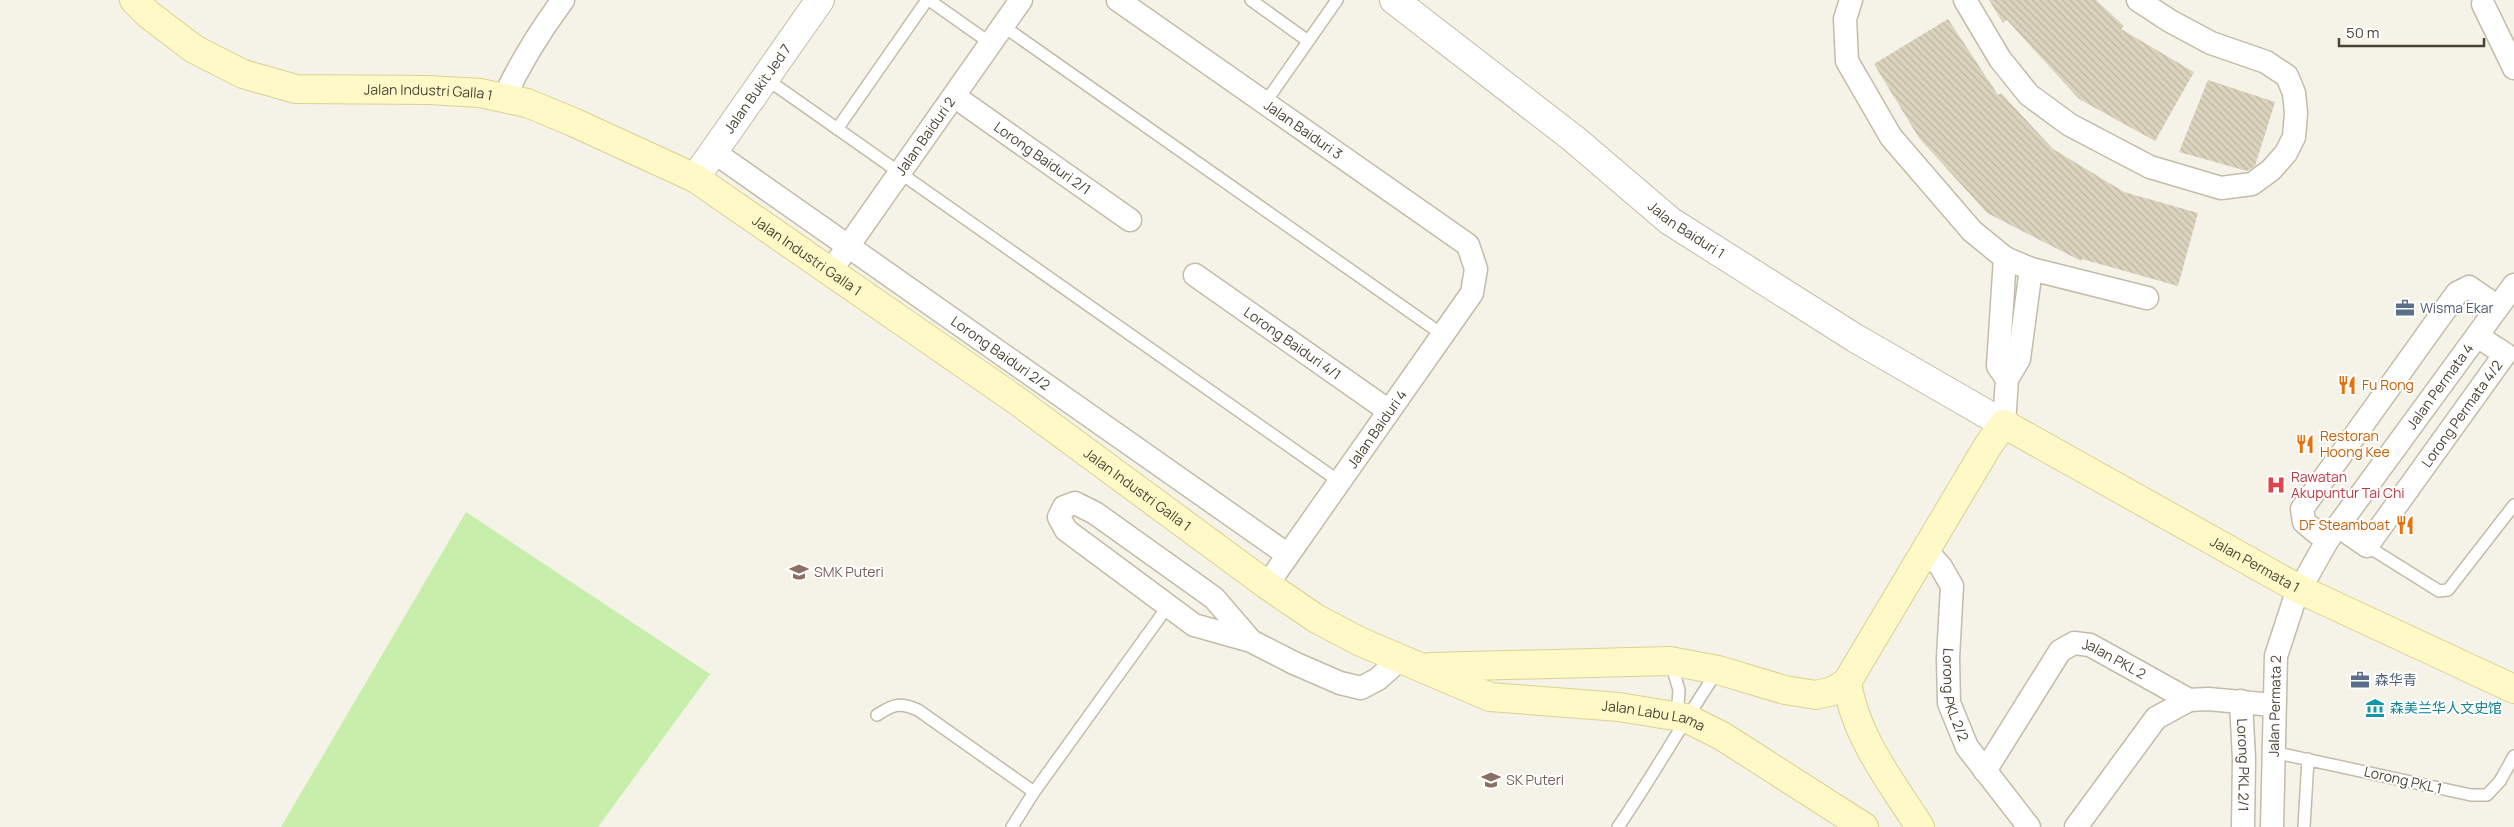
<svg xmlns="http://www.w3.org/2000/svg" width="2514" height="827" font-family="Manrope,'Noto Sans SC',sans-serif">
<defs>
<pattern id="building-back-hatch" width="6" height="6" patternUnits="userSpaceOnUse" patternTransform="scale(1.25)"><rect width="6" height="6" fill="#dbd3bd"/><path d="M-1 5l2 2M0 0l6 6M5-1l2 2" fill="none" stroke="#bdb6a3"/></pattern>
</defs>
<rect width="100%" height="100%" fill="#f5f3e7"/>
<path fill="#c7eeab" d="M466 512 710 674 598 827H281Z"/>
<path fill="url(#building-back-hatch)" d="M1989 0H2096L2124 26 2121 29 2194 72 2155 141 2079 99 2007 20 2003 23Z
M1948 19 1998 95 2001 93 2053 149 2124 192 2198 213 2178 286 2082 259 2081 261 1987 213 1919 138 1874 64Z
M2208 80 2275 102 2255 166 2247 171 2179 152Z"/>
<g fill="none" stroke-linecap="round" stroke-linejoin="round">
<g stroke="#c2bca8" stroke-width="14">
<path id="service" d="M929 0 990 43
M1251 0 1308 41
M1003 26 1443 335
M765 78 1340 482
M1265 103 1337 0
M837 129 927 0
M2367 546 2439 591 2448 590 2514 505
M1671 663 1679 690 1677 718
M877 715C894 704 900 702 918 710L1034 792
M2273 752 2471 795H2487L2500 781 2514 756
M1012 827 1034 792 1168 606
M1618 827C1653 776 1683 722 1718 670
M2304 827 2308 759"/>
</g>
<g stroke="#c2bca8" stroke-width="25">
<g id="minor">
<path id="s1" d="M1118 0 1468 245 1476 269 1472 293 1267 585"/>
<path d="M1851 0 1845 19 1847 61 1891 137 1972 231 2005 258 2031 269 2147 298"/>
<path d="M1965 0 2000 59 2029 95 2070 125 2150 167 2221 188 2252 184 2271 170 2286 153 2294 137 2296 113 2294 93 2287 76 2266 62 2211 43 2170 21 2138 0"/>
<path d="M2483 4 2514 68"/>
<path id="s2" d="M954 96 1130 220"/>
<path d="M504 98C520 63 540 31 563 0"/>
<path id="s3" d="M714 152 1288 555"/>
<path d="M2005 258 1998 366 2007 379"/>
<path id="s4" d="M830 272 1021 0"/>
<path id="s5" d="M1195 275 1389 411"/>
<path d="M2004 424 2007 379 2019 359 2031 269"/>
<path id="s6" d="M2338 526 2367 546 2505 354 2477 336"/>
<path d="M2327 541 2304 522 2302 509 2457 293 2469 287 2498 307"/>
<path id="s7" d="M1925 549 1941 567 1952 586 1948 658 1949 703 1967 747 2029 827"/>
<path d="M1251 641 1214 598 1095 513 1075 503 1064 507 1059 517 1066 530 1194 625 1251 641 1294 663 1340 683 1361 688 1378 679 1400 659"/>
<path id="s8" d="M2241 701 2244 759 2243 827"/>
<path id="s9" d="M1985 771 2060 651 2074 643 2090 645 2189 700 2208 699 2273 705"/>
<path d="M2076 827 2156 718 2189 700"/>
<path id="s10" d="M2272 827 2276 656 2295 598 2327 541 2514 285"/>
</g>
</g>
<g stroke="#c2bca8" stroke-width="30">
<g id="tertiary">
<path id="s11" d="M1394 0 1574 139 1670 221 1855 338 2004 424"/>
<path id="s12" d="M695 178 820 0"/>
</g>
</g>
<g stroke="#dad191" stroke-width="30">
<g id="secondary">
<path id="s13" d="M134 0 148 14 194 49 243 74 296 89 429 90 480 93 527 103 573 122 695 178 1016 400 1267 585 1317 619 1361 642 1490 697 1619 707 1686 718 1722 736 1864 827"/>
<path id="s14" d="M1430 667 1670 661 1718 670 1785 690 1816 695 1833 691 1847 682 1989 444 2004 424 2299 589 2514 689"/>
<path d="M1847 682C1855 736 1891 782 1920 827"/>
</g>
</g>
<use href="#service" stroke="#fff" stroke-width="11"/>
<use href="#minor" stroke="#fff" stroke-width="22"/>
<use href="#tertiary" stroke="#fff" stroke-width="28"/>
<use href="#secondary" stroke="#fff9c7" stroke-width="28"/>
</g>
<defs>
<g id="office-bare" transform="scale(1.5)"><path d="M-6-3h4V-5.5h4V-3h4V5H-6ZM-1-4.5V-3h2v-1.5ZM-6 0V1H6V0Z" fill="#5c6f8a" stroke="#fff" stroke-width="2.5" paint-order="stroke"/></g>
<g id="restaurant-bare" transform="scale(1.5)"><path d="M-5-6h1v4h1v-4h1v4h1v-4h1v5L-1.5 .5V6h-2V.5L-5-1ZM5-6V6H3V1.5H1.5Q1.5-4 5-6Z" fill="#e8710a" stroke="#fff" stroke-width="2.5" paint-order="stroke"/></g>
<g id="hospital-bare" transform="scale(1.5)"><path d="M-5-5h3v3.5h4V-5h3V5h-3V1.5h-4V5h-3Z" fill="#e0444e" stroke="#fff" stroke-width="2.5" paint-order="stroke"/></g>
<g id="school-bare" transform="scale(1.5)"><path d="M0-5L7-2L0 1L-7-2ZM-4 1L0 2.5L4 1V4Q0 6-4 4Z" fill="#8d6e63" stroke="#fff" stroke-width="2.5" paint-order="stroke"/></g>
<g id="museum-bare" transform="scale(1.5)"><path d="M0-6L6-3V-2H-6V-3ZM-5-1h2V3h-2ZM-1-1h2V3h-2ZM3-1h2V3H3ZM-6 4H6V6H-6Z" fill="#0f9aa8" stroke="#fff" stroke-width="2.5" paint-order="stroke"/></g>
</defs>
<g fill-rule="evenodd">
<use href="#office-bare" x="2405" y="308"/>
<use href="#restaurant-bare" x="2347" y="385"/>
<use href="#restaurant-bare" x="2305" y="444"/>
<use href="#hospital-bare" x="2276" y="485"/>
<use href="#restaurant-bare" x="2405" y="525"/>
<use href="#school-bare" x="799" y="572"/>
<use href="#office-bare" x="2360" y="680"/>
<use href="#museum-bare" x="2375" y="708"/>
<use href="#school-bare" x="1491" y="780"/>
</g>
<g text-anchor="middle" stroke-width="4" stroke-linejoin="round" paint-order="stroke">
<g font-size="14" fill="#494435" stroke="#fff">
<text dy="5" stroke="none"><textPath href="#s12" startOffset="109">Jalan Bukit Jed 7</textPath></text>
<text dy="5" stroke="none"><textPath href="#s13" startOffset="320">Jalan Industri Galla 1</textPath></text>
<text dy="5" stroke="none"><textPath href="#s1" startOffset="226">Jalan Baiduri 3</textPath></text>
<text dy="5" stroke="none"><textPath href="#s4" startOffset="166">Jalan Baiduri 2</textPath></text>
<text dy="5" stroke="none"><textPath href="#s2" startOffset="108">Lorong Baiduri 2/1</textPath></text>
<text dy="5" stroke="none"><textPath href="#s11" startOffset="372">Jalan Baiduri 1</textPath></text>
<text dy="5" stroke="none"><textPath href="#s13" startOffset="740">Jalan Industri Galla 1</textPath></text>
<text dy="5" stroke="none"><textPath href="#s5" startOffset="119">Lorong Baiduri 4/1</textPath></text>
<text dy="5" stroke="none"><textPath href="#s3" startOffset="350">Lorong Baiduri 2/2</textPath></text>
<text dy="5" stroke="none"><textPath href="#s10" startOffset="489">Jalan Permata 4</textPath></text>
<text dy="5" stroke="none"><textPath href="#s6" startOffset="198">Lorong Permata 4/2</textPath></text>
<text transform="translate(1377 429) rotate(-55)" y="5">Jalan Baiduri 4</text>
<text dy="5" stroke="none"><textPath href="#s13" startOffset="1145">Jalan Industri Galla 1</textPath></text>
<text dy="5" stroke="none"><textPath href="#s14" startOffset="1014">Jalan Permata 1</textPath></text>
<text dy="5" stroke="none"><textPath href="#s9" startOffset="201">Jalan PKL 2</textPath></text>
<text dy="5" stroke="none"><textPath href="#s7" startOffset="156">Lorong PKL 2/2</textPath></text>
<text dy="5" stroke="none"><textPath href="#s10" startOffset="121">Jalan Permata 2</textPath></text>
<text dy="5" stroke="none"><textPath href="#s13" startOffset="1721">Jalan Labu Lama</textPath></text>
<text dy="5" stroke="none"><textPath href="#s8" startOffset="64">Lorong PKL 2/1</textPath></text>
<text transform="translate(2403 780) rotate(13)" y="5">Lorong PKL 1</text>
</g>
<g font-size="14" fill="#4e5e75" stroke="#fff" text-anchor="start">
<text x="2420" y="313">Wisma Ekar</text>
<text x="2375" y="685">森华青</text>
</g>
<g font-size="14" fill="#c56008" stroke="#fff" text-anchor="start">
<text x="2362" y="390">Fu Rong</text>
<text x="2320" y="441">Restoran<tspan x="2320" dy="16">Hoong Kee</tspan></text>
<text x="2390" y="530" text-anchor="end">DF Steamboat</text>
</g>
<g font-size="14" fill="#be3a42" stroke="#fff" text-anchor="start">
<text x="2291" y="482">Rawatan<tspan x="2291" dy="16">Akupuntur Tai Chi</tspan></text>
</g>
<g font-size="14" fill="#785e54" stroke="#fff" text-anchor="start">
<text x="814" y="577">SMK Puteri</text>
<text x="1506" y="785">SK Puteri</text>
</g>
<g font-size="14" fill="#0d838f" stroke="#fff" text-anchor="start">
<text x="2390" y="713">森美兰华人文史馆</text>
</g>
</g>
<path d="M2339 38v8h145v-8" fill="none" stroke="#494435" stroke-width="2.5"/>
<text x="2346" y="38" font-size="15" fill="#494435" stroke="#ffffff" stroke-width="4" paint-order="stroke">50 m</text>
</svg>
